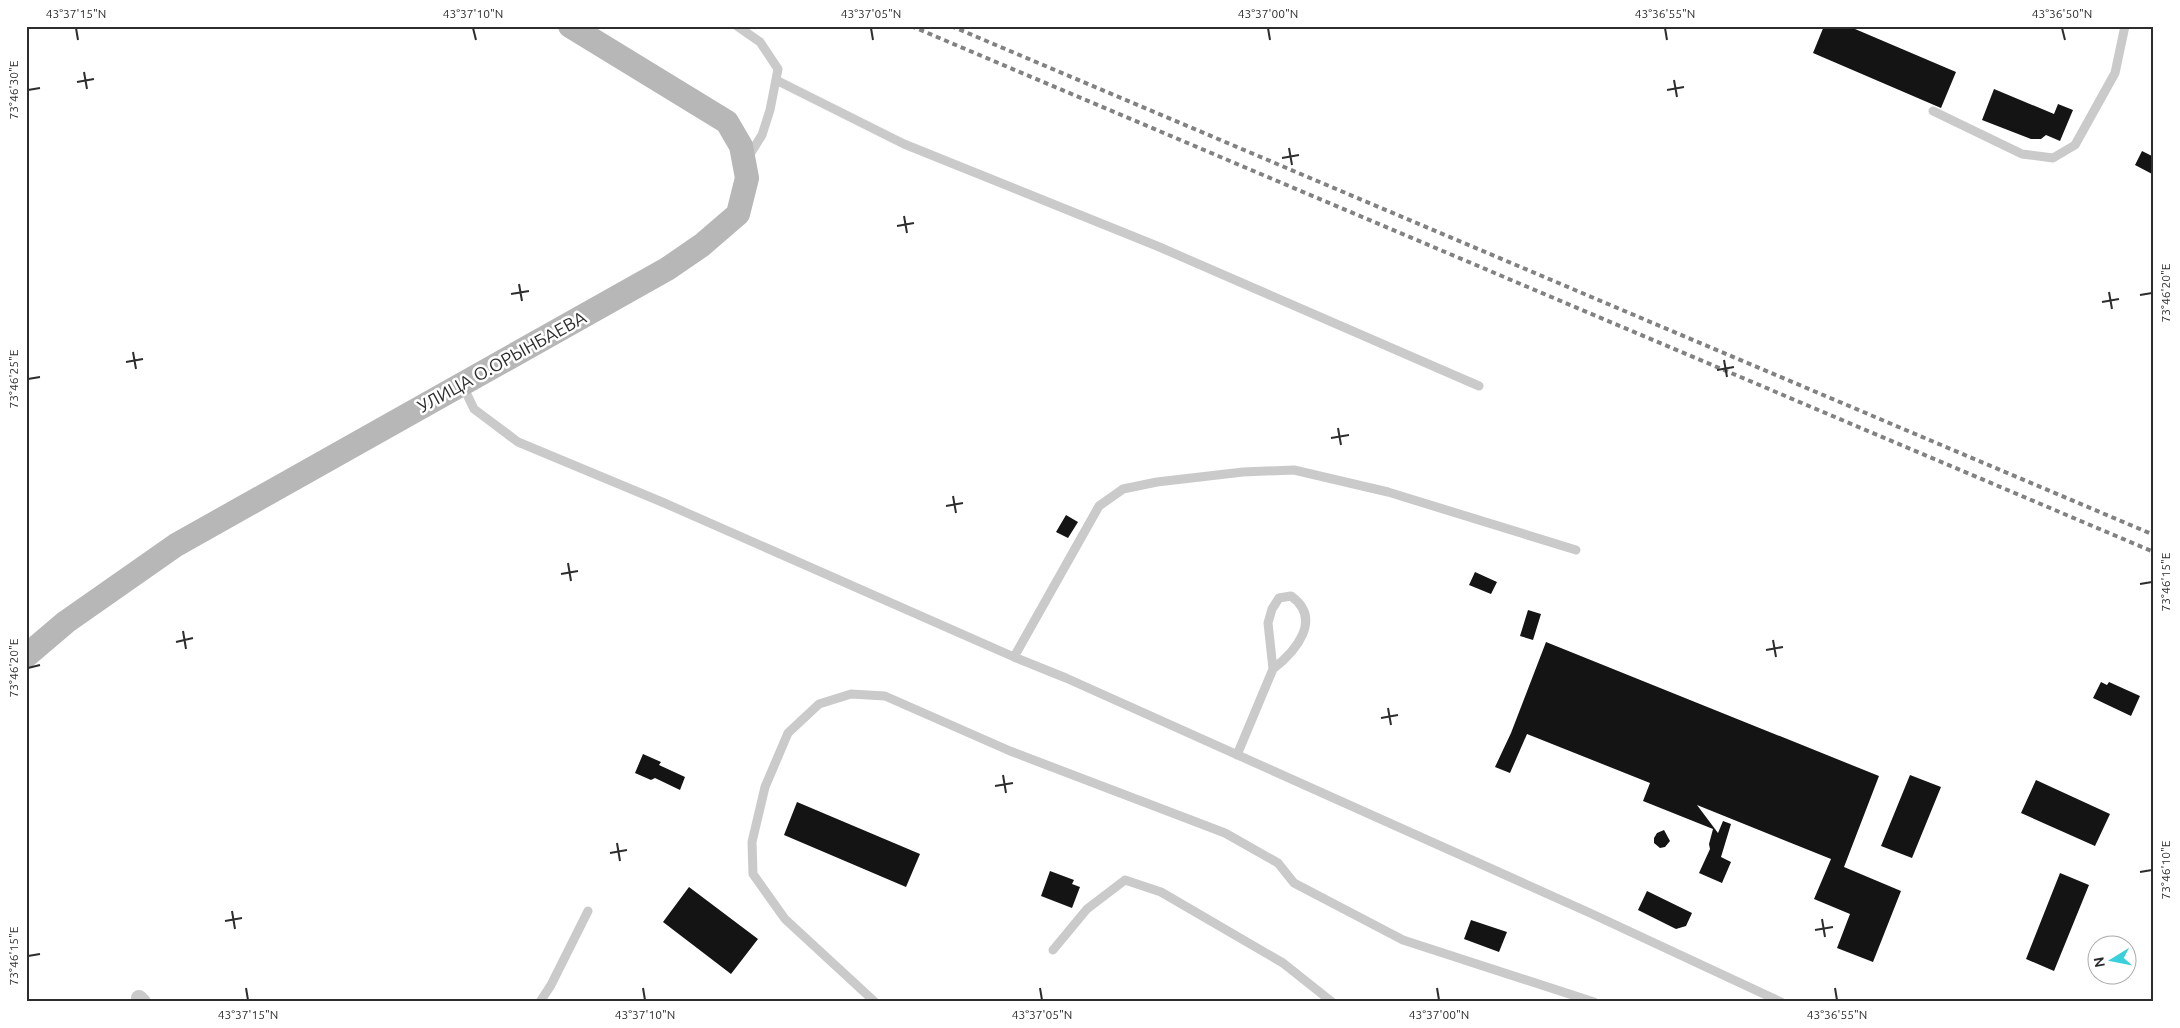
<svg xmlns="http://www.w3.org/2000/svg" width="2180" height="1028" font-family="Ubuntu,sans-serif">
<rect width="100%" height="100%" fill="#fff"/>
<path fill="#141414" d="M1824 26H1848L1956 72 1941 108 1813 53Z
M1994 89 2054 114 2058 104 2073 110 2060 141 2046 135 2041 139H2031L1982 120Z
M2142 151 2154 157V175L2135 165Z
M1066 515 1078 522 1068 538 1056 532Z
M1475 572 1497 582 1491 594 1469 585Z
M1528 610 1541 614 1533 640 1520 636Z
M1546 642 1879 776 1844 867 1901 891 1873 962 1837 948 1850 914 1814 899 1831 859 1697 805 1718 833 1723 821 1731 824 1721 857 1731 862 1722 883 1699 873 1710 849 1709 844 1713 829 1643 801 1650 783 1527 734 1510 773 1495 767 1511 733Z
M2101 682 2107 685 2109 682 2140 696 2131 716 2093 698Z
M643 754 661 762 659 765 685 777 680 790 655 778 651 780 635 773Z
M1910 775 1941 787 1912 858 1881 846Z
M2036 780 2110 814 2095 846 2021 813Z
M797 802 920 854 906 887 784 835Z
M1664 830 1670 841 1665 847 1660 848 1654 843V838L1657 833Z
M1050 871 1074 880 1072 884 1080 887 1072 908 1041 896Z
M2060 873 2089 885 2054 971 2026 959Z
M689 887 758 939 731 974 663 922Z
M1647 891 1692 913 1686 926 1676 929 1638 910Z
M1471 920 1507 932 1499 952 1464 939Z"/>
<g fill="none" stroke-linecap="round" stroke-linejoin="round">
<path stroke="#cacaca" stroke-width="9" d="M737 26 760 42 778 69 770 110 762 135 747 159
M776 80 904 144 1157 246 1479 386
M1933 111 2022 154 2053 158 2075 145 2115 73 2125 26
M463 386 474 409 518 442 662 502 1014 657 1066 678 1590 913 1781 1002
M1014 657 1099 506 1123 489 1157 482 1243 472 1294 470 1388 492 1576 550
M1237 755 1273 669 1268 623 1272 609 1279 598 1291 596C1323 619 1296 651 1273 669
M1053 950 1087 909 1125 880 1161 892 1283 963 1332 1002
M540 1002 551 985 588 911
M875 1002 785 919 753 874 752 842 765 787 788 733 819 704 851 694 885 696 1010 751 1225 833 1278 863 1294 883 1403 940 1594 1002"/>
<path stroke="#cacaca" stroke-width="16" d="M139 998 143 1002"/>
<path stroke="#b7b7b7" stroke-width="24" d="M26 656 66 622 176 545 667 269 702 245 738 214 747 178 741 146 727 122 570 26"/>
<path stroke="#828282" stroke-width="4" stroke-dasharray="5 4" stroke-linecap="butt" d="M911 26 2154 552
M951 26 2154 535"/>
</g>
<path fill="none" stroke="#2d2d2d" stroke-width="2" d="M76 28 78 40M473 28 476 40M871 28 873 40M1268 28 1270 40M1665 28 1667 40M2062 28 2065 40M84 72 87 89M1674 80 1677 97M77 82 94 79M28 90 40 88M1667 90 1684 87M1289 148 1292 165M1282 158 1299 155M904 216 907 233M897 226 914 223M519 284 522 301M2109 292 2112 309M511 294 529 291M2140 295 2152 293M2102 302 2119 299M133 352 136 369M1724 360 1727 377M126 362 143 359M1717 370 1734 367M28 379 40 377M1338 428 1341 445M1331 438 1349 435M953 496 956 513M946 506 963 503M568 563 571 581M561 574 578 571M2140 584 2152 582M183 631 186 649M1773 640 1776 657M176 642 193 638M1766 650 1783 647M28 668 40 665M1388 708 1391 725M1381 718 1398 715M1003 775 1006 793M995 786 1013 783M617 843 620 861M610 853 627 850M2140 872 2152 870M232 911 235 929M1822 919 1825 937M225 921 242 918M1815 930 1833 927M28 956 40 954M246 988 248 1000M643 988 645 1000M1040 988 1042 1000M1437 988 1439 1000M1835 988 1837 1000"/>
<g text-anchor="middle" stroke-width="5" stroke-linejoin="round" paint-order="stroke">
<g font-size="18" fill="#2d2d2d" stroke="#fff">
<text transform="translate(502 362) rotate(-29)" y="6">УЛИЦА О.ОРЫНБАЕВА</text>
</g>
</g>
<rect width="2180" height="1028" fill="none" stroke="#ffffff" stroke-width="55"/>
<g transform="translate(2112 960) rotate(260)"><circle r="24" fill="#ffffff" stroke="#ababab"/>
<path d="M0-4L9 19L0 12L-9 19Z" fill="#38d0db"/>
<text y="-8" font-size="14" font-weight="bold" text-anchor="middle" fill="#2d2d2d">N</text>
</g>
<rect x="28" y="28" width="2124" height="972" fill="none" stroke="#2d2d2d" stroke-width="2"/>
<g font-size="12" text-anchor="middle" fill="#2d2d2d">
<text x="76" y="18">43°37'15"N</text>
<text x="473" y="18">43°37'10"N</text>
<text x="871" y="18">43°37'05"N</text>
<text x="1268" y="18">43°37'00"N</text>
<text x="1665" y="18">43°36'55"N</text>
<text x="2062" y="18">43°36'50"N</text>
<text transform="translate(14 90) rotate(-90)" y="4">73°46'30"E</text>
<text transform="translate(2166 293) rotate(-90)" y="4">73°46'20"E</text>
<text transform="translate(14 379) rotate(-90)" y="4">73°46'25"E</text>
<text transform="translate(2166 582) rotate(-90)" y="4">73°46'15"E</text>
<text transform="translate(14 668) rotate(-90)" y="4">73°46'20"E</text>
<text transform="translate(2166 870) rotate(-90)" y="4">73°46'10"E</text>
<text transform="translate(14 956) rotate(-90)" y="4">73°46'15"E</text>
<text x="248" y="1019">43°37'15"N</text>
<text x="645" y="1019">43°37'10"N</text>
<text x="1042" y="1019">43°37'05"N</text>
<text x="1439" y="1019">43°37'00"N</text>
<text x="1837" y="1019">43°36'55"N</text>
</g>
</svg>
